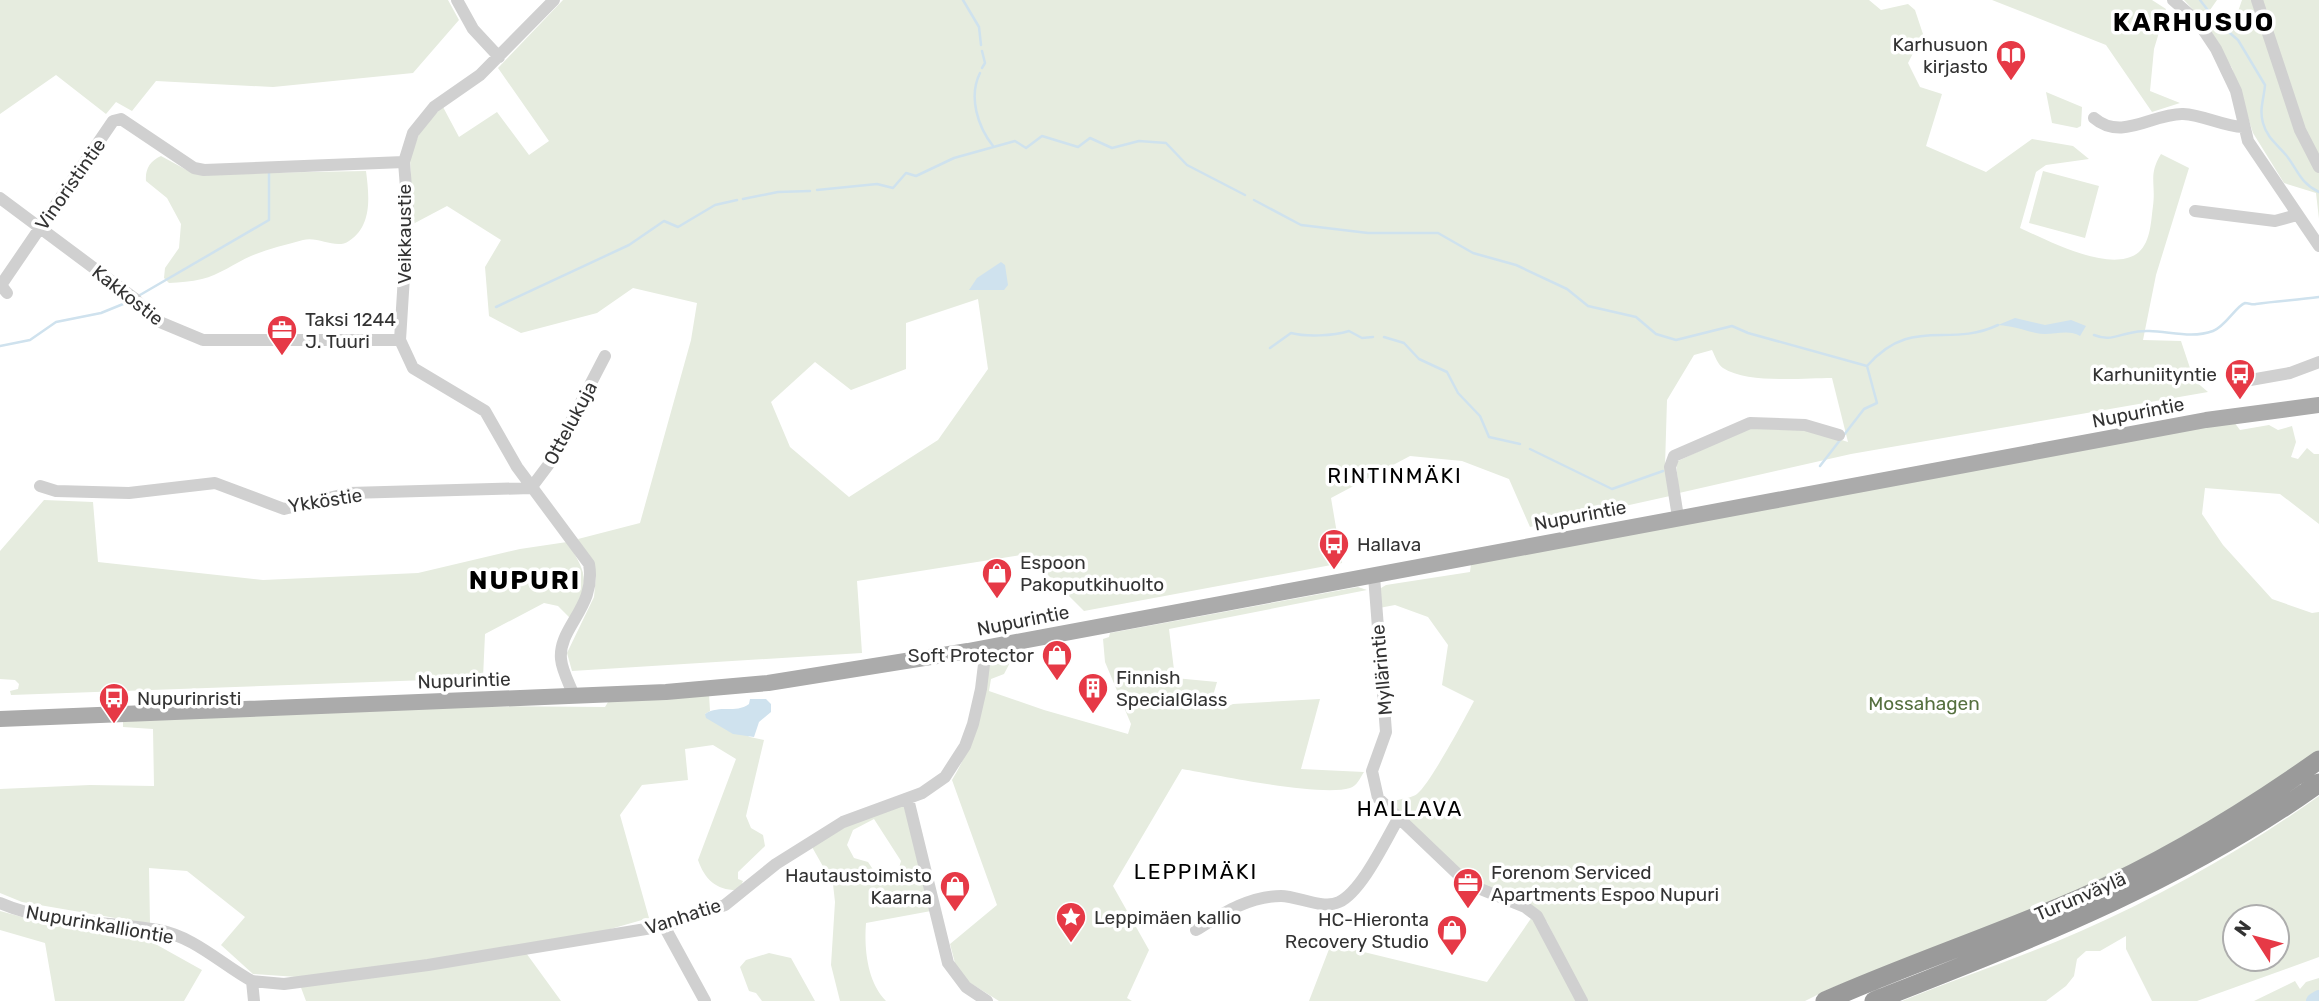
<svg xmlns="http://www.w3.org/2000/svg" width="2319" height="1001" font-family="Rubik,sans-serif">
<rect width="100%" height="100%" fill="#fff"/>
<path fill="#e6ecdf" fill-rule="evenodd" d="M0 0H448L459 20 413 73 273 87 156 81 132 111 116 102 106 114 56 75 0 114Z
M563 0H1869L1881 10 1908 4 1915 10 1923 34 1908 63 1920 87 1942 94 1926 146 1986 172 2032 139 2073 146 2089 159 2046 165 2036 172 2020 228C2047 240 2112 275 2139 252 2151 241 2151 220 2153 206 2156 183 2148 175 2161 154L2189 168 2156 275 2143 340 2181 341 2194 380 2208 392 1851 454 1679 493 1676 462 1752 426 1807 429 1848 442 1832 378C1803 378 1748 384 1723 368 1718 365 1715 356 1712 350L1694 355 1667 400 1665 466 1670 496 1530 527 1509 479 1462 461 1410 456 1331 498 1342 563 1084 611 1027 554 857 581 862 653 572 671 567 653 594 597 596 575 578 539 640 523 691 340 697 303 633 288 597 313 521 333 489 316 485 267 501 240 447 206 413 224 410 158 422 126 443 107 459 137 497 112 529 155 549 141 498 68ZM978 299 988 369 938 440 849 497 790 447 771 402 815 362 851 390 906 369V323Z
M1992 0H2152L2166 9 2154 49 2150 91 2180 103 2152 112 2106 45Z
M2184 0H2217L2210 10 2215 23 2232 29 2242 0H2319V219L2316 193 2284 183 2253 133 2232 68 2200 17Z
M2046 92 2082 107 2081 126 2077 128 2052 123Z
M161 156 194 174 366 171C369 195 373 225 349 241 336 250 319 236 303 240 285 245 267 249 251 256 235 263 219 275 202 279 191 282 180 282 169 283L164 278 165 268 179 248 181 224 167 198 146 181C145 169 150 161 161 156Z
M2043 171 2099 186 2085 238 2029 223Z
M2234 422 2240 430 2269 425 2278 430 2292 426 2296 442 2291 457 2298 459 2307 448 2314 454H2319V524L2280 494 2205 488 2202 514 2223 545 2272 599 2312 613 2319 612V750C2238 807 2155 855 2065 897 1993 931 1907 958 1831 988L1805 1001H1586L1547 922 1537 912 1482 889 1388 807C1396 796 1407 801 1417 794 1430 784 1465 718 1474 701L1442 685 1448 645 1428 617 1395 605 1379 608 1381 588 1386 585 1470 572 1471 564Z
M44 500 93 502 98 562 263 580 418 573 520 549 567 542C590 577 588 583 571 619L558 606 544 603 485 634 483 678 11 695 10 691 18 689 19 684 15 680 0 679V551Z
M1358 587 1367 590 1169 629 1175 678 1217 682 1210 706 1222 709 1233 704 1320 699 1301 769 1364 772C1360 778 1357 786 1350 788 1320 797 1217 775 1182 769L1113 886 1149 950 1127 998 1132 1001H999L967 981 956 967 950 944 997 905 952 780C974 745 981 705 988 664L1014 655 1004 674 991 679 989 691 1044 710 1128 734 1131 724 1105 662 1103 639 1109 637 1110 633Z
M709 694 710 711 705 714 750 737 764 740 746 816 751 828 763 835 765 846 738 872V879L743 881 739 890C717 891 705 880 698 860L736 759 713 745 685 749 688 780 642 785 620 815 649 918 586 936 521 946 561 1001H306L297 977 253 974 221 945 245 917 187 871 149 868 150 924 22 902 0 893V789L90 785 154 786 153 729 123 727V722L181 716 452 706 605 707 608 702Z
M2319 796V957L2197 1001H2152L2126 949V936L2100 951H2086L2077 959 2074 976 2066 986 2046 1001H1902C1961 977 2022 957 2081 931 2165 894 2244 849 2319 796ZM2235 917H2277V959H2235Z
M904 805 931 911 866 923C864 948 867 982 886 1001H840L831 965 835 902 833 884 812 847 854 821ZM874 819 901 861 898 872 885 879 876 874 868 862 854 858 847 845 853 830Z
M0 911 44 923 150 941 202 970 184 1001H55L45 943 0 930Z
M1532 917 1578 1001H1309L1331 944 1487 982Z
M769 953 791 958 815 1001H762L756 993 749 991 740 967 746 960Z
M2319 978V1001H2254L2295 981 2300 989 2306 982Z"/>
<path fill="#cfe2ee" d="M1001 262 1005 265 1008 285 1004 290H969L977 278Z
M2015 318 2045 325 2071 320 2086 326 2080 336C2067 328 2050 337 2036 333 2023 330 2013 326 1998 325Z
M750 699H766L771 704V712L759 722 754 737 733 734 706 718 705 714C720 704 735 714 749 704Z"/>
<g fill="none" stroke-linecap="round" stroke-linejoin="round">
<path stroke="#cfe2ee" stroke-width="2.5" d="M963 0 979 27 981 45
M2200 0 2217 22 2238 40 2265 85C2264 99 2259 109 2263 123 2267 138 2277 144 2286 155 2298 170 2300 183 2319 192
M982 68 985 63 982 51
M980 73C968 97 978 127 993 146
M817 190 877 184 893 188 906 173 916 176 954 158 1015 141 1026 148 1042 136 1078 147 1090 138 1112 148 1139 141 1166 143 1187 165 1245 195
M743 199 778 192 810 191
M1254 200 1301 225 1368 233H1438L1473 253 1516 265 1567 289 1588 306 1636 317 1656 334 1676 340 1732 326 1748 333 1867 366
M140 295 269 220V173
M496 307 629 245 664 221 678 227 715 205 737 200
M2094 335C2109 341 2115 336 2130 333 2157 326 2186 341 2213 331 2226 326 2236 306 2245 303 2249 303 2252 305 2256 304 2277 301 2298 300 2319 297
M1384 337 1404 343 1419 359 1447 372 1458 393 1480 416 1489 437 1520 444
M0 346 30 340 56 322 101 313 128 302
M1270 348 1291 333C1306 337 1333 336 1349 331L1362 338 1373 337
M1867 366C1912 315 1947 349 1998 325
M1530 449 1612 489 1663 471
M1820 466 1864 409 1877 403 1867 366"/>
<path stroke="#cfe2ee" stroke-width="16" d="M2314 1001 2319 998"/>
<path stroke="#d0d0d0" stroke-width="12" d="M457 0 473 29 499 57
M554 0 480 75 434 107 413 133 404 162 408 213 400 340 413 368 485 411 517 467 589 564C597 607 558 627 561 659 562 671 570 685 574 696
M2173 0 2198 22 2216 49 2236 91 2248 141 2319 246
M2257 0 2300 130 2319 167
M2094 118C2122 142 2153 113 2183 114 2204 115 2222 126 2243 127
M0 198 134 298 155 320 203 340H400
M2195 211 2275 221 2297 215
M7 293 1 285 113 121 121 119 194 168 204 170 404 162
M2239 382 2290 373 2319 362
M40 486 56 491 129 493 215 483 284 509 349 493 531 488 549 464 605 356
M1678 517 1670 467 1674 456 1750 423 1805 425 1839 435
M1374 576 1386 732 1372 771 1378 798 1468 884 1525 907 1537 916 1582 1001
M908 799 948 963 966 987 987 1001
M0 903C51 925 105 920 158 930 195 937 221 964 252 981L254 1001
M664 926 705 1001
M1196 930C1222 914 1249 896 1281 896 1298 896 1323 910 1339 902 1362 891 1385 841 1398 819
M252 981 284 984 428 965 664 926 725 905 776 864 843 822 922 793 945 777 965 746 973 724 981 689 986 648"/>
<path stroke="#ababab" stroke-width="16" d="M0 719 666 692 768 683 968 651 2206 420 2319 405"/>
<path stroke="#9a9a9a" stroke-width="19" d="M1825 1001C1909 964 1996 935 2081 898 2165 861 2244 813 2319 760
M1874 1001C2029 940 2183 881 2319 783"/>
</g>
<defs>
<g id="library-pin" transform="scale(1.575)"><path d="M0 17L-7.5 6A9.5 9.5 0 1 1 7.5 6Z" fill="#e63946" stroke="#fff"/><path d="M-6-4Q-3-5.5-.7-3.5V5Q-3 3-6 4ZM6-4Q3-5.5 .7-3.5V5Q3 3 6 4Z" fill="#fff"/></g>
<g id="office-pin" transform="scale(1.575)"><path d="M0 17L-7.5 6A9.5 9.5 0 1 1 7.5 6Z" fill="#e63946" stroke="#fff"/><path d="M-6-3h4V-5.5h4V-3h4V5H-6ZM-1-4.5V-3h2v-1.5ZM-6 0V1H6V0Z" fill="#fff"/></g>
<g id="bus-pin" transform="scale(1.575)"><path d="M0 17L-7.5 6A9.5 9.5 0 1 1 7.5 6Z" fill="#e63946" stroke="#fff"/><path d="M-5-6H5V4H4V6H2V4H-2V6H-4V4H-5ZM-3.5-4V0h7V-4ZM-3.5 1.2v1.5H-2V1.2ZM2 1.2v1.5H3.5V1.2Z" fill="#fff"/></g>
<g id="shop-pin" transform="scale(1.575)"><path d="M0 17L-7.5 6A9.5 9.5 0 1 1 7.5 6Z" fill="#e63946" stroke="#fff"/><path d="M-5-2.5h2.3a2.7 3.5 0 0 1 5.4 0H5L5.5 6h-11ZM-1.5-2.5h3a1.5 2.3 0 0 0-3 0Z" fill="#fff"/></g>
<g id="building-pin" transform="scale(1.575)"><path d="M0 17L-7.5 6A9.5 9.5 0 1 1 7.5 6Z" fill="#e63946" stroke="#fff"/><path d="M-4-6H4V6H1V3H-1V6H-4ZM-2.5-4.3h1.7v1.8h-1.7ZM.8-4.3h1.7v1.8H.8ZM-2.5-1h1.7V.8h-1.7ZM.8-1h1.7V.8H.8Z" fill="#fff"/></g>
<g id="sight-pin" transform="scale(1.575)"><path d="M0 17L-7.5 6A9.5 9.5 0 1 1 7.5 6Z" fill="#e63946" stroke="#fff"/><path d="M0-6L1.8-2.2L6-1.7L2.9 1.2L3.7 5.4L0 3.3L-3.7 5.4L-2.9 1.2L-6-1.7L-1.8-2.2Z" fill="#fff"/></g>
</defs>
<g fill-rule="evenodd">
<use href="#library-pin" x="2011" y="55"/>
<use href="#office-pin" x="282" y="330"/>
<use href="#bus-pin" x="2240" y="374"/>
<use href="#bus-pin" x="1334" y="544"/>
<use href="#shop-pin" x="997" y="573"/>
<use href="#shop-pin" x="1057" y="655"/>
<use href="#building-pin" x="1093" y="688"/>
<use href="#bus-pin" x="114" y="698"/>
<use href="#office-pin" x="1468" y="883"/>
<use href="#shop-pin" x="955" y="886"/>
<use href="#sight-pin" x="1071" y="917"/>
<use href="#shop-pin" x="1452" y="930"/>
</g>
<g text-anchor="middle" stroke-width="7" stroke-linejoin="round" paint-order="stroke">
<g font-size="19" fill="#333" stroke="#fff" text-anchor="start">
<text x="1988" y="51" text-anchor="end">Karhusuon<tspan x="1988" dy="22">kirjasto</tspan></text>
<text x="305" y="326">Taksi 1244<tspan x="305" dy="22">J. Tuuri</tspan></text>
<text x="2217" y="381" text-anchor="end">Karhuniityntie</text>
<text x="1357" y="551">Hallava</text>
<text x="1020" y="569">Espoon<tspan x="1020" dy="22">Pakoputkihuolto</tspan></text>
<text x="1034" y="662" text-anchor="end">Soft Protector</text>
<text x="1116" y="684">Finnish<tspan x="1116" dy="22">SpecialGlass</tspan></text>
<text x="137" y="705">Nupurinristi</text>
<text x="1491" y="879">Forenom Serviced<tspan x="1491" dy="22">Apartments Espoo Nupuri</tspan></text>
<text x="932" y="882" text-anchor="end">Hautaustoimisto<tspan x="932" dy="22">Kaarna</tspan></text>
<text x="1094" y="924">Leppimäen kallio</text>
<text x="1429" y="926" text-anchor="end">HC-Hieronta<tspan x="1429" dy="22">Recovery Studio</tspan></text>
</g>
<g font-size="19" fill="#333" stroke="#fff">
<text transform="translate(70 184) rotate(-55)" y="7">Vinoristintie</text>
<text transform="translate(404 234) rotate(-90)" y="7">Veikkaustie</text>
<text transform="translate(128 295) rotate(38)" y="7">Kakkostie</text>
<text transform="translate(2138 412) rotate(-11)" y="7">Nupurintie</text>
<text transform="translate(570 423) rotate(-62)" y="7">Ottelukuja</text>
<text transform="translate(325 500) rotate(-9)" y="7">Ykköstie</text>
<text transform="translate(1580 515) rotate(-11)" y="7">Nupurintie</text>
<text transform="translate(1023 620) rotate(-11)" y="7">Nupurintie</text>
<text transform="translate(1381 670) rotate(-95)" y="7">Myllärintie</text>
<text transform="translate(464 680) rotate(-2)" y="7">Nupurintie</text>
<text transform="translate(2080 896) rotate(-23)" y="7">Turunväylä</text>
<text transform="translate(683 916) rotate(-18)" y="7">Vanhatie</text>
<text transform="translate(100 924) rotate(10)" y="7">Nupurinkalliontie</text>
</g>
<g font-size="19" fill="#56703f" stroke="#fff">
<text x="1924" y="710">Mossahagen</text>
</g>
<g font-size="21" letter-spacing="2" fill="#000" stroke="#fff">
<text x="1395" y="483">RINTINMÄKI</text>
<text x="1410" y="816">HALLAVA</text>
<text x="1196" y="879">LEPPIMÄKI</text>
</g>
<g font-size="26" font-weight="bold" letter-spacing="2" fill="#000" stroke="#fff">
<text x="2194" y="31">KARHUSUO</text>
<text x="525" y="589">NUPURI</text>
</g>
</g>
<g transform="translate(2256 938) rotate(306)"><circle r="33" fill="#ffffff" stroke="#adadad" stroke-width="2"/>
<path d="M0-5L12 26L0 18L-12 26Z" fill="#e63946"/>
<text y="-10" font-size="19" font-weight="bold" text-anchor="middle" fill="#333333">N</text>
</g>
</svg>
